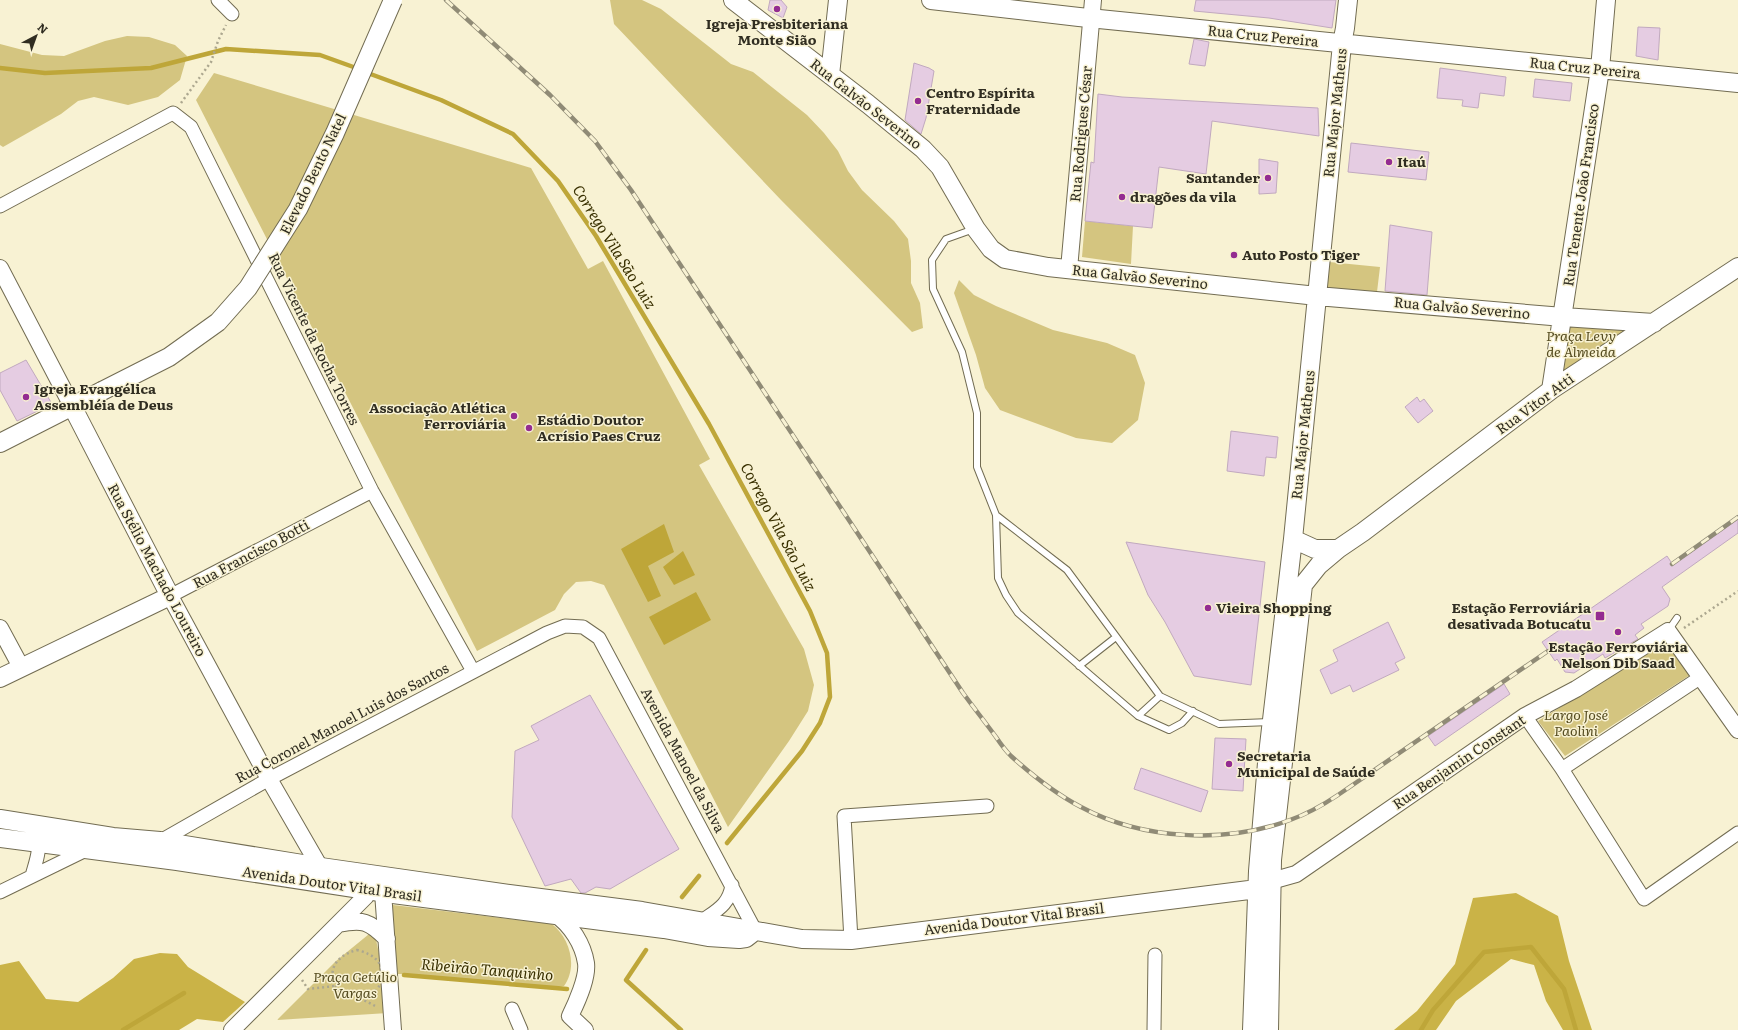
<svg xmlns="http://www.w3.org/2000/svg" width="1738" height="1030" font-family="Literata,serif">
<rect width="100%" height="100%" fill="#f8f2d3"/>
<path fill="#d4c580" d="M610 0H642L661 9 731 64 753 72 807 115 824 133 838 151 848 171 862 190 894 221 908 239 911 261V283L920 303 923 328 912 332 781 200 614 24Z
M127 36 149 37 175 45 187 56 180 80 158 97 128 105 94 97 78 101 61 114 3 147 0 145V44L42 55 64 56 105 41Z
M214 73 531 168 588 269 603 261 710 459 699 465 804 649 814 685 808 711 789 741 728 827 604 585 591 581 576 582 564 594 555 610 477 651 196 100Z
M1085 221 1133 226 1131 264 1082 257Z
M1329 262 1380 267 1377 292 1327 288Z
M959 280 974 295 996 306 1053 330 1107 343 1135 355 1145 383 1138 420 1112 443 1076 438 1000 410 985 388 976 355 954 293Z
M1567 327 1635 328 1561 375Z
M1667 642 1690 675 1565 756 1538 721Z
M393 905 552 924C570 938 578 967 564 986L559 987 403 974H392L390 906Z
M374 930 383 973 388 1013 277 1020 336 961Z"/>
<path fill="#cab347" d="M1516 893 1558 916 1569 961 1592 1030H1563L1546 1001 1534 965 1511 959 1456 1001 1436 1030H1394L1417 1011 1455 964 1473 898Z
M160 953 177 954 188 967 245 1002 223 1022 197 1019 179 1030H0V965L19 961 46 999 78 1002 113 978 134 959Z"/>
<path fill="#bea639" d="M664 524 674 552 648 566 661 596 648 602 621 549Z
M683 551 695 575 674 585 663 567Z
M696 592 711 620 664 645 649 617Z"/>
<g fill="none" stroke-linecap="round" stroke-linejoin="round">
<path stroke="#bea639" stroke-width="4.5" d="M0 68 45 73 151 68 226 49 320 55 359 69
M365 72 441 100 513 134 558 181 596 236 709 424 810 611 827 653 830 697 820 723 802 751 727 843
M682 897 699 876
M646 950 626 980 681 1030
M404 975 567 989
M123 1030 184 993
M1421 1030 1433 1010 1484 952 1531 947 1564 989 1576 1030"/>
</g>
<path fill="#e5cce2" stroke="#c1a9bf" d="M770 0H781L787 7 783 18 768 10Z
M1196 0H1336L1332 28 1269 18 1194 11Z
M1638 27 1660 28 1658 60 1636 56Z
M1194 39 1209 42 1205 66 1189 64Z
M914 63 929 68 934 71 926 118 921 134 905 120Z
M1440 68 1506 77 1504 96 1480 93 1478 108 1462 106 1463 100 1437 98Z
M1535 79 1572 83 1570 101 1533 97Z
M1098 94 1122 97 1318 108 1319 136 1212 121 1206 174 1159 167 1152 228 1085 221 1091 162 1094 163Z
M1351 143 1429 152 1426 180 1348 172Z
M1259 159 1278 162 1276 193 1259 194Z
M1390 225 1432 232 1427 295 1385 291Z
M26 360 52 404 17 421 0 390V373Z
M1417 397 1420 402 1424 399 1433 411 1418 423 1405 407Z
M1231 431 1278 437 1276 458 1266 457 1264 476 1227 471Z
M1738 519V533L1662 587 1670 599 1668 606 1641 624 1644 628 1635 635 1638 639 1605 658 1603 654 1574 673 1565 672 1557 659 1555 661 1542 642 1667 556 1673 565Z
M1126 542 1265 562 1251 685 1194 676 1165 622 1148 595Z
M1388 622 1405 658 1395 663 1399 670 1353 692 1350 685 1331 694 1320 670 1338 661 1333 650Z
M1504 684 1510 694 1435 746 1428 736Z
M590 695 679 849 610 889 596 887 585 893H581L571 879 545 886 512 817 515 751 539 740 531 726Z
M1215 738 1246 739 1243 791 1212 789Z
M1141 768 1208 791 1201 812 1134 789Z"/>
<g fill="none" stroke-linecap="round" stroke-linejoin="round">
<g stroke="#726c52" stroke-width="8">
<path id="service" d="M974 229 946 239 932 260 933 289 962 352 977 413V467L996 515 1067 570 1160 696 1219 724 1270 722
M996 515 998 578 1006 595 1018 613 1138 716 1169 730 1182 723 1193 711
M1668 631 1677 618
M1079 666 1116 637
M1138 716 1160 696"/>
</g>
<g stroke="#726c52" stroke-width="15">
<path id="minor" d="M218 0 232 14
M0 206 173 113 191 127 372 491 473 671
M170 596 372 491
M1525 716 1562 769 1644 899 1738 833
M1562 769 1701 677
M157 843 269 779 547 633 565 626 583 627 599 638 755 930
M32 876C36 861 41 850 37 835
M0 892 88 849
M702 921C717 910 729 905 732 885
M851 940 844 816 987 806
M512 1009 521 1030
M1154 1030 1155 955"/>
</g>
<g stroke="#726c52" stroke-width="18">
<path id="tertiary" d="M0 268 72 406
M1069 269 1093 0
M170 596 269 779 325 876
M0 628 21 667
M379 881 383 892 393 1030
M1271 881 1296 874 1525 716 1576 689 1668 631 1738 730
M555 914C571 925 583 944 586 963 588 977 576 1004 570 1016L585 1030
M338 924C363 919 369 921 387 939
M232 1030 366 896 369 890 368 879"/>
</g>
<g stroke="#726c52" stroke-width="20">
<path id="secondary" d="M733 0 868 104 923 149 940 167 976 229 991 249 1005 259 1048 267 1317 296 1563 317 1654 323
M931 0 1079 17 1738 83
M830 75 838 0
M1551 390 1600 69 1606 0
M0 443 102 391
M1293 539 1315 549H1338
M0 678 170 596 72 406
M0 819 113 837 160 841 321 867 509 894 642 911 802 939 851 940 1257 889 1271 881
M0 838 177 861 393 894 664 929 708 937 739 939 746 938 755 931
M1252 1030 1258 871 1267 763 1293 539 1342 44 1345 28 1348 0
M1269 1030 1272 860 1303 585 1319 565 1338 549 1363 532 1551 390 1738 267"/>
</g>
<path stroke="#aca78f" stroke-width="2.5" stroke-dasharray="2 3" stroke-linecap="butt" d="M181 103 211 62 218 41 226 25
M1684 628 1738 591
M357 950C360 951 365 952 368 954 383 960 387 978 377 989 374 993 371 994 367 995 334 1007 314 961 357 950Z
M302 980 308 989 335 986
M360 998 377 1007"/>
<use href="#service" stroke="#fff" stroke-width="6"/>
<use href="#minor" stroke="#fff" stroke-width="13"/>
<use href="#tertiary" stroke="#fff" stroke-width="16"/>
<use href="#secondary" stroke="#fff" stroke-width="18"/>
<g stroke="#908b76" stroke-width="4.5">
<path id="rail" d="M446 0 550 95 595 141 631 190 963 693C974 708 985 722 996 737 1000 743 1005 750 1011 756 1032 775 1056 794 1081 807 1142 840 1226 844 1290 820 1307 814 1323 805 1338 795L1548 651
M1672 564 1738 517"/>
</g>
<use href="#rail" stroke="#f8f2d3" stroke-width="3" stroke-dasharray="9" stroke-linecap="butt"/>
<g stroke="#726c52" stroke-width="20" stroke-linecap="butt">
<path id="secondary-bridge" d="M102 391 169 357 218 322 248 288 298 209 335 133 393 0"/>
</g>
<use href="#secondary-bridge" stroke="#fff" stroke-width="18"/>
</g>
<g fill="#942c91" stroke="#f8f2d3" stroke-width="1.5">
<circle cx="777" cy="9" r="4"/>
<circle cx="918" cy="101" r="4"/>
<circle cx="1389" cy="162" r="4"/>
<circle cx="1268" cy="178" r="4"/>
<circle cx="1122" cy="197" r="4"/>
<circle cx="1234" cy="255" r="4"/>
<circle cx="26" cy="397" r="4"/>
<circle cx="514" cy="416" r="4"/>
<circle cx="529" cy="428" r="4"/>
<circle cx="1208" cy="608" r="4"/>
<rect x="1595" y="611" width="10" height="10" rx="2"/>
<circle cx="1618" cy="632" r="4"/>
<circle cx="1229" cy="764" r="4"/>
</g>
<g text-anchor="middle" stroke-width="3" stroke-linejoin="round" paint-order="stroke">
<g font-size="14" font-weight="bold" fill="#302d21" stroke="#f8f2d3" text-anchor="start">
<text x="777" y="29" text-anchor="middle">Igreja Presbiteriana<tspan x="777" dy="16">Monte Sião</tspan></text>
<text x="926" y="98">Centro Espírita<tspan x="926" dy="16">Fraternidade</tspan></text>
<text x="1397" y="167">Itaú</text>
<text x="1260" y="183" text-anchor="end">Santander</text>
<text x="1130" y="202">dragões da vila</text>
<text x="1242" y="260">Auto Posto Tiger</text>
<text x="34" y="394">Igreja Evangélica<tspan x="34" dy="16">Assembléia de Deus</tspan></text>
<text x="506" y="413" text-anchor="end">Associação Atlética<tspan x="506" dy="16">Ferroviária</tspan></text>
<text x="537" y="425">Estádio Doutor<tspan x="537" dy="16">Acrísio Paes Cruz</tspan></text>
<text x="1216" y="613">Vieira Shopping</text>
<text x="1591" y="613" text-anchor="end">Estação Ferroviária<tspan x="1591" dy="16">desativada Botucatu</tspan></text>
<text x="1618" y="652" text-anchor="middle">Estação Ferroviária<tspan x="1618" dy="16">Nelson Dib Saad</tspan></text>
<text x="1237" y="761">Secretaria<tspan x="1237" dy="16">Municipal de Saúde</tspan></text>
</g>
<g font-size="14" fill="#302d21" stroke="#f8f2d3">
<text transform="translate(1263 36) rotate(6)" y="5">Rua Cruz Pereira</text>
<text transform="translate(1585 68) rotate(6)" y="5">Rua Cruz Pereira</text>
<text transform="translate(866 104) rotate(38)" y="5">Rua Galvão Severino</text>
<text transform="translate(1335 113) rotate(-84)" y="5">Rua Major Matheus</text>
<text transform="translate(1081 134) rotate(-85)" y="5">Rua Rodrigues César</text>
<text transform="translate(313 174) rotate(-64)" y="5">Elevado Bento Natel</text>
<text transform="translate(1581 195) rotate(-82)" y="5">Rua Tenente João Francisco</text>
<text transform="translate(1140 277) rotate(6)" y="5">Rua Galvão Severino</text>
<text transform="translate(1462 308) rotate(5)" y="5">Rua Galvão Severino</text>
<text transform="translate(314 339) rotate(64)" y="5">Rua Vicente da Rocha Torres</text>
<text transform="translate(1535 404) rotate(-36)" y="5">Rua Vitor Atti</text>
<text transform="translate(1303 435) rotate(-84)" y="5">Rua Major Matheus</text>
<text transform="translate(251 554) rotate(-28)" y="5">Rua Francisco Botti</text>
<text transform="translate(157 570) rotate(62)" y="5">Rua Stélio Machado Loureiro</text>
<text transform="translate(342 723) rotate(-28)" y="5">Rua Coronel Manoel Luis dos Santos</text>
<text transform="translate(683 760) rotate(62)" y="5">Avenida Manoel da Silva</text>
<text transform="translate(1459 762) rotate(-34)" y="5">Rua Benjamin Constant</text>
<text transform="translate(332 884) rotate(8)" y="5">Avenida Doutor Vital Brasil</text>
<text transform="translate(1014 919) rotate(-7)" y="5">Avenida Doutor Vital Brasil</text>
</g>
<g font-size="14" font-style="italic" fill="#554c20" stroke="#f8f2d3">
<text x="1581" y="341">Praça Levy<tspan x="1581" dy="16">de Almeida</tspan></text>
<text x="1576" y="720">Largo José<tspan x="1576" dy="16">Paolini</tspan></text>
<text x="355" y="982">Praça Getúlio<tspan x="355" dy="16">Vargas</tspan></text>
</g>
<g font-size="15" font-style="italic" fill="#393000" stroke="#f8f2d3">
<text transform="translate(614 247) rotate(58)" y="5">Corrego Vila São Luiz</text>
<text transform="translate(778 527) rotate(62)" y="5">Corrego Vila São Luiz</text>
<text transform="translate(487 970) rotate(5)" y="5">Ribeirão Tanquinho</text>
</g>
</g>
<g transform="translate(36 36) rotate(41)" stroke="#f8f2d3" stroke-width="3" paint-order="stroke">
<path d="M0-3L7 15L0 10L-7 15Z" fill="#302d21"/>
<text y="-6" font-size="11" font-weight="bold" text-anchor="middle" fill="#302d21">N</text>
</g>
</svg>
